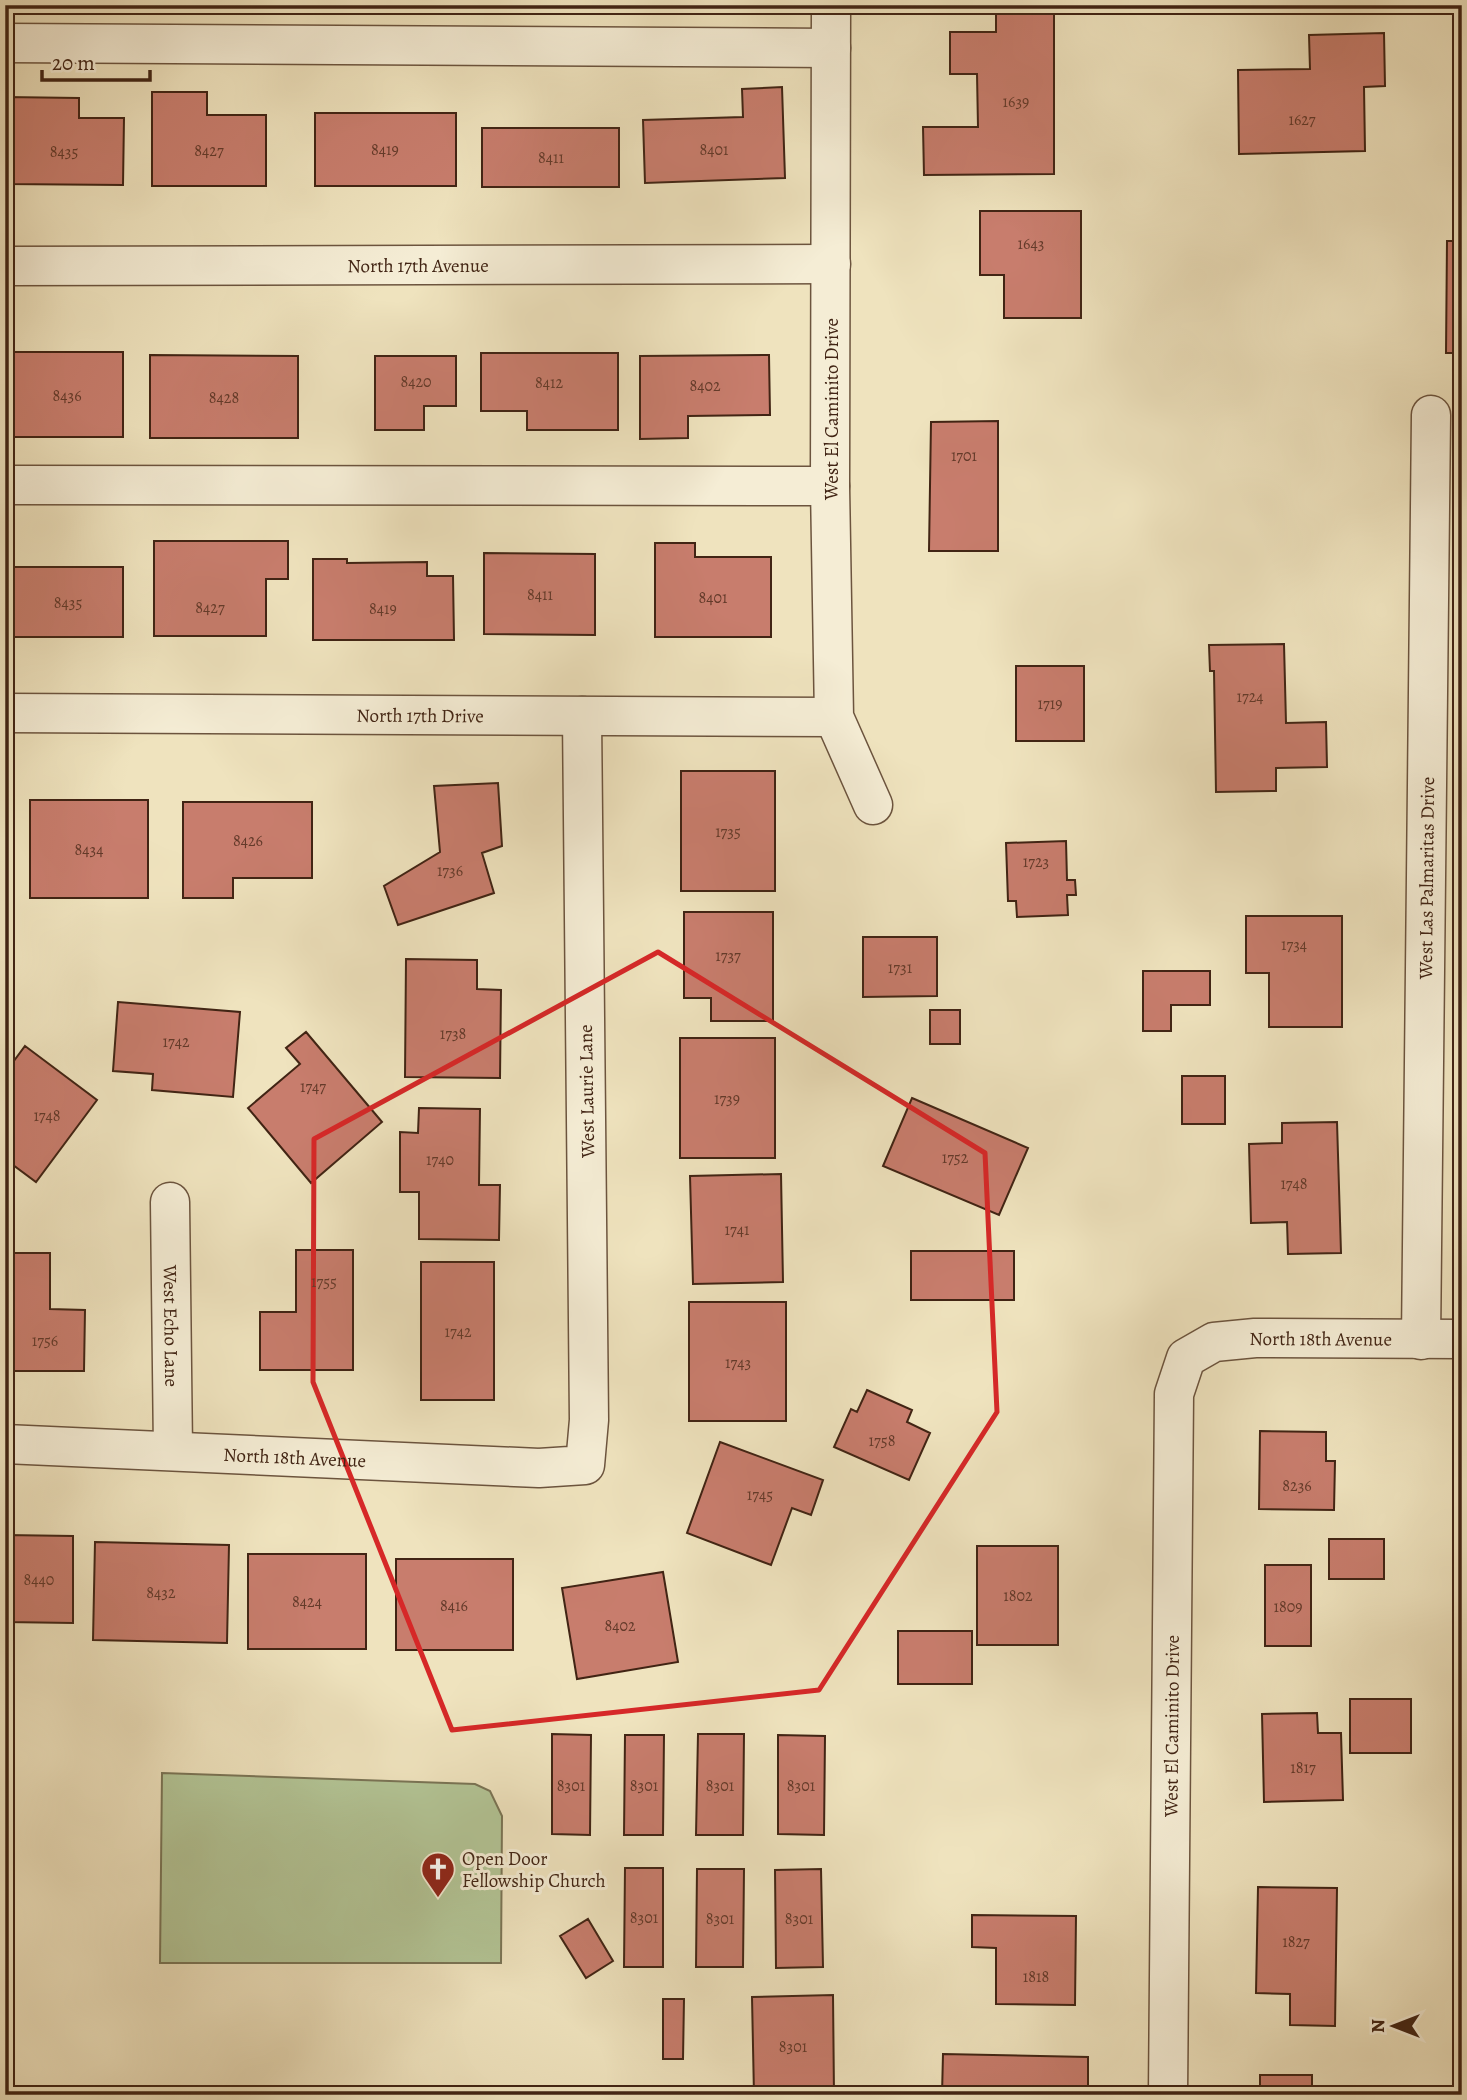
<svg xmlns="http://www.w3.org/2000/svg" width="1467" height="2100" font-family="Alegreya,serif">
<rect width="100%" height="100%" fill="#efe3be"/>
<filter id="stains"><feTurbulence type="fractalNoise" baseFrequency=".00286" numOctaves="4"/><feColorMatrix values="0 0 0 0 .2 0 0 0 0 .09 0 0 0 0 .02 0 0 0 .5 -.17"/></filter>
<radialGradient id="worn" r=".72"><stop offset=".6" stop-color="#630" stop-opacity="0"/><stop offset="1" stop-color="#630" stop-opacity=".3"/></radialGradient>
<path fill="#b3c596" stroke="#7a7455" stroke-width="2" d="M162 1773 475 1784 490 1791 502 1816 501 1963H160Z"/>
<path fill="#c87d6d" stroke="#412414" stroke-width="2" d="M996 9H1054V174L924 175 923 127H978L977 74H950V32H996Z
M1384 33 1385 86 1364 87 1365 151 1239 154 1238 70 1310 69 1309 35Z
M782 87 785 178 645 183 643 120 743 117 742 89Z
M152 92H207V115H266V186H152Z
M5 97 79 98V118H124L123 185 5 184Z
M315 113H456V186H315Z
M482 128H619V187H482Z
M980 211H1081V318H1004V275H980Z
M1447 241H1462V353H1446Z
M11 352H123V437H11Z
M481 353H618V430H527V411H481Z
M150 355 298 356V438H150Z
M769 355 770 415 688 416V438L640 439V356Z
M375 356H456V406H424V430H375Z
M998 421V551H929L931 422Z
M154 541H288V579H266V636H154Z
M655 543H695V557H771V637H655Z
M484 553 595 554V635L484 634Z
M313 559H347V563L427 562V576H453L454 640H313Z
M14 567H123V637H14Z
M1284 644 1286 723 1326 722 1327 767 1276 768V791L1216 792 1214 671H1210L1209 645Z
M1016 666H1084V741H1016Z
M681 771H775V891H681Z
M498 783 502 846 482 853 494 893 398 925 384 886 440 852 434 786Z
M30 800H148V898H30Z
M183 802H312V878H233V898H183Z
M1066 841 1067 880H1075L1076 895H1067L1068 915 1017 917 1016 901H1008L1006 843Z
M684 912H773V1021H711V998H684Z
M1246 916H1342V1027H1269V973H1246Z
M863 937H937V996L863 997Z
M406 959 477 960V989L501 990 500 1078 405 1077Z
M1143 971H1210V1005H1171V1031H1143Z
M118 1002 240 1012 233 1097 152 1090 153 1074 113 1071Z
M930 1010H960V1044H930Z
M306 1032 382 1122 311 1183 248 1108 300 1064 286 1048Z
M680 1038H775V1158H680Z
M25 1046 97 1100 36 1182 5 1159V1123L10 1116 5 1113V1073Z
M1182 1076H1225V1124H1182Z
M912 1098 1028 1148 999 1215 883 1166Z
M419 1108 480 1109 479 1185H500L499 1240 419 1239V1192H400V1132L418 1133Z
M1337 1122 1341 1253 1288 1254 1287 1222 1251 1223 1249 1144 1282 1143V1123Z
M781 1174 783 1282 693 1284 690 1176Z
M296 1250H353V1370H260V1312H296Z
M911 1251H1014V1300H911Z
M5 1253H50V1309L85 1310 84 1371H5Z
M421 1262H494V1400H421Z
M689 1302H786V1421H689Z
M867 1390 912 1410 907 1422 930 1433 909 1480 834 1447 851 1409 857 1412Z
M1260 1431 1326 1432V1461H1335L1334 1510 1259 1509Z
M720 1442 823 1480 811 1515 792 1508 771 1565 687 1533Z
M5 1535 73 1536V1623L5 1622Z
M1329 1539H1384V1579H1329Z
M95 1542 229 1545 227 1643 93 1640Z
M977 1546H1058V1645H977Z
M248 1554H366V1649H248Z
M396 1559H513V1650H396Z
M1265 1565H1311V1646H1265Z
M663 1572 678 1662 577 1679 562 1588Z
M898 1631H972V1684H898Z
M1350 1699H1411V1753H1350Z
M1317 1713 1318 1733H1341L1343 1800 1264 1802 1262 1714Z
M552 1734 591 1735 590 1835 552 1834Z
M698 1734H744L743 1835H696Z
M625 1735H664L663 1835H624Z
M778 1735 825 1736 824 1835 778 1834Z
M625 1868H663V1967H624Z
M697 1869H744L743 1967H696Z
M821 1869 823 1967 776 1968 775 1870Z
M1258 1887 1337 1888 1335 2026 1290 2025V1994L1256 1993Z
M972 1915 1076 1916 1075 2005 996 2004V1948L972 1947Z
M588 1919 613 1961 586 1978 560 1936Z
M833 1995 834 2095H754L752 1997Z
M663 1999H684L683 2059H663Z
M943 2054 1088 2057V2089H1055V2095H942Z
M1260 2075H1312V2095H1260Z"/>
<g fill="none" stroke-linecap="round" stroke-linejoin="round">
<g stroke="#6c543e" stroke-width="41">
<g id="minor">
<path d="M831 5 830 486 834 717 873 805"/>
<path d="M5 43 831 48"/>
<path id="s1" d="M5 266 831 264"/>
<path d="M5 485 830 486"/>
<path id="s2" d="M5 713 834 717"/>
<path id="s3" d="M170 1202 173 1450"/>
<path id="s4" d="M1421 1340 1431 415"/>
<path id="s5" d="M5 1444 539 1468 585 1465 589 1420 582 716"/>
<path id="s6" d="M1168 2095 1174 1394 1186 1358 1214 1342 1255 1338 1462 1339"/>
</g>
</g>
<use href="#minor" stroke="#f5edd5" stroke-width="38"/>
</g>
<path fill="none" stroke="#d62828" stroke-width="5" stroke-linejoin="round" d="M658 952 985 1153 997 1412 819 1690 452 1730 313 1382 314 1139Z"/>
<defs>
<g id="church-pin" transform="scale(1.75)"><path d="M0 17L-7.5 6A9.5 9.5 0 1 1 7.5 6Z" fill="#8f2418" stroke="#f5edd5"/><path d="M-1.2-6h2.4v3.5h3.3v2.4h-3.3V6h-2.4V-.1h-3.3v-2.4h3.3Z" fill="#fff"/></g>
</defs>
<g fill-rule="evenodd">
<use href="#church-pin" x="438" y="1869"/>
</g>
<g text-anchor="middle" stroke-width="6" stroke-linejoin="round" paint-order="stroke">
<g font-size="16" fill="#633a2a">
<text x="1016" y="107">1639</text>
<text x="1302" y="125">1627</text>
<text x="385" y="155">8419</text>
<text x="714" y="155">8401</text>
<text x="209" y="156">8427</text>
<text x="64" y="157">8435</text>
<text x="551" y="163">8411</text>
<text x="1031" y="249">1643</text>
<text x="416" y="387">8420</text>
<text x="549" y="388">8412</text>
<text x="705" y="391">8402</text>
<text x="67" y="401">8436</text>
<text x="224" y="403">8428</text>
<text x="964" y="461">1701</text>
<text x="540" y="600">8411</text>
<text x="713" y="603">8401</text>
<text x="68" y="608">8435</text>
<text x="210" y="613">8427</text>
<text x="383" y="614">8419</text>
<text x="1250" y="702">1724</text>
<text x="1050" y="709">1719</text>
<text x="728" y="837">1735</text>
<text x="248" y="846">8426</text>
<text x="89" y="855">8434</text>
<text x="1036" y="867">1723</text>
<text x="450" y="876">1736</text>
<text x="1294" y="950">1734</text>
<text x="728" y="961">1737</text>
<text x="900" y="973">1731</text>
<text x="453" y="1039">1738</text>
<text x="176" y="1047">1742</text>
<text x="313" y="1092">1747</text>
<text x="727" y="1104">1739</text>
<text x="47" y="1121">1748</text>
<text x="955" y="1163">1752</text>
<text x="440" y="1165">1740</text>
<text x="1294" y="1189">1748</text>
<text x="737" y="1235">1741</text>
<text x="324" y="1287">1755</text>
<text x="458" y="1337">1742</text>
<text x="45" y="1346">1756</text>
<text x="738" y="1368">1743</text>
<text x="882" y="1446">1758</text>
<text x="1297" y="1491">8236</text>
<text x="760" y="1500">1745</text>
<text x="39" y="1585">8440</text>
<text x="161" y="1598">8432</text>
<text x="1018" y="1601">1802</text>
<text x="307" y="1607">8424</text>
<text x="454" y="1611">8416</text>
<text x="1288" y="1612">1809</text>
<text x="620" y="1631">8402</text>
<text x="1303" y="1773">1817</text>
<text x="571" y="1791">8301</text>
<text x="644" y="1791">8301</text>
<text x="720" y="1791">8301</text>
<text x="801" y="1791">8301</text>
<text x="644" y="1923">8301</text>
<text x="720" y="1924">8301</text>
<text x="799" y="1924">8301</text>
<text x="1296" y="1947">1827</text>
<text x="1036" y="1982">1818</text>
<text x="793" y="2052">8301</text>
</g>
<g font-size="19" fill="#412414" stroke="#f5edd5">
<text dy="7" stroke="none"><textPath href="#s1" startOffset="413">North 17th Avenue</textPath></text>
<text transform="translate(831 409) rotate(-90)" y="7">West El Caminito Drive</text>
<text dy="7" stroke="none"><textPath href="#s2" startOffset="415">North 17th Drive</textPath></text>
<text dy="7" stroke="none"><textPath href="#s4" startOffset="462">West Las Palmaritas Drive</textPath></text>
<text transform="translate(586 1091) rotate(-91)" y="7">West Laurie Lane</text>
<text dy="7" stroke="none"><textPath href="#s3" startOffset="124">West Echo Lane</textPath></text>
<text dy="7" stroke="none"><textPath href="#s6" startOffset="878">North 18th Avenue</textPath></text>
<text dy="7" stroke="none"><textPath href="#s5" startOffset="290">North 18th Avenue</textPath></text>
<text dy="7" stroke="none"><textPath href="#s6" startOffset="369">West El Caminito Drive</textPath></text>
</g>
<g font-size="19" fill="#412414" stroke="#f5edd5" text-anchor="start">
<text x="462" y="1865">Open Door<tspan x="462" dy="22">Fellowship Church</tspan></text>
</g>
</g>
<rect width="1467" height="2100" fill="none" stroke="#efe3be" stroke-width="28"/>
<rect x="7" y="7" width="1453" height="2086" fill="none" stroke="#412414" stroke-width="3.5"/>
<rect x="14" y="14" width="1439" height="2072" fill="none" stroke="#412414" stroke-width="2"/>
<g transform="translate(1394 2026) rotate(270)" stroke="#f5edd5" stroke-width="5" paint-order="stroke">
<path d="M0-5L12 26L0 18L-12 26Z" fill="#412414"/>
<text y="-10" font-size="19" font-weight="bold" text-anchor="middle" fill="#412414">N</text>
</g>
<path d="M42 70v10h108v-10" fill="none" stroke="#412414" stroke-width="3.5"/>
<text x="52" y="70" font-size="21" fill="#412414" stroke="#f5edd5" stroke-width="5" paint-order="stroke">20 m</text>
<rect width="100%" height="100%" filter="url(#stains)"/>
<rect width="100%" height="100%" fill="url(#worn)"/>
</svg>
